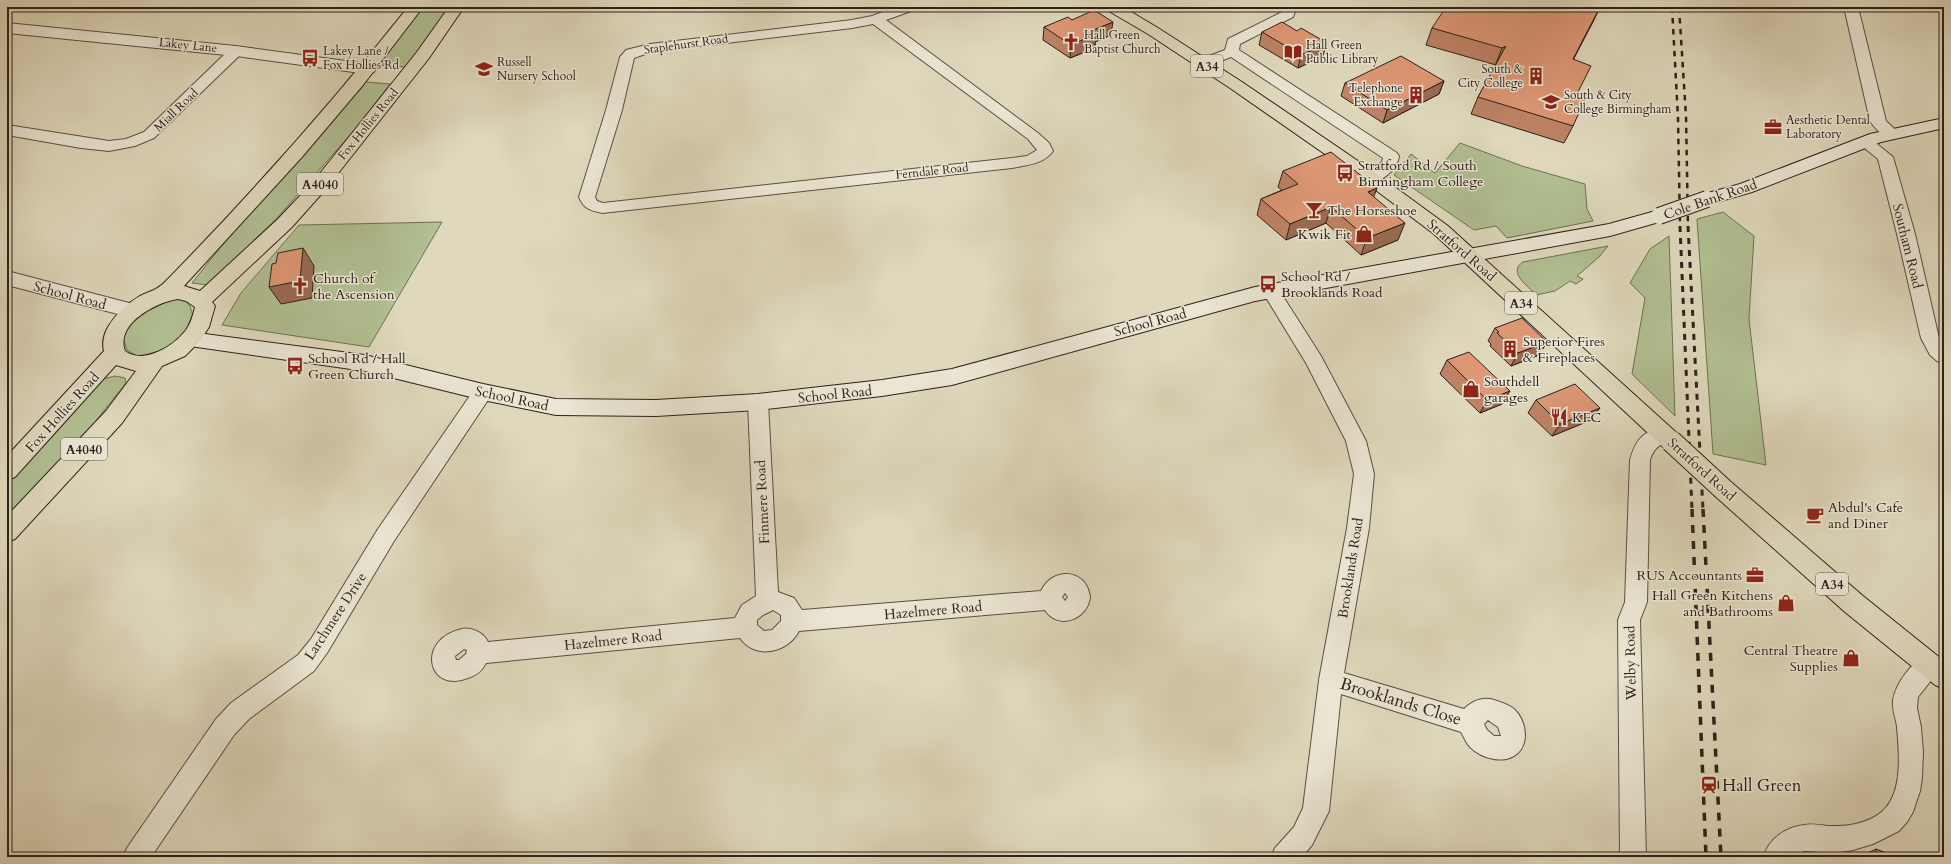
<svg xmlns="http://www.w3.org/2000/svg" width="1951" height="864" font-family="Cardo,serif">
<rect width="100%" height="100%" fill="#dfd8bc"/>
<filter id="stains"><feTurbulence type="fractalNoise" baseFrequency=".005" numOctaves="4"/><feColorMatrix values="0 0 0 0 .2 0 0 0 0 .09 0 0 0 0 .02 0 0 0 .5 -.17"/></filter>
<radialGradient id="worn" r=".72"><stop offset=".6" stop-color="#630" stop-opacity="0"/><stop offset="1" stop-color="#630" stop-opacity=".3"/></radialGradient>
<path fill="#b1bf92" stroke="#6e7056" d="M423 7H449L435 31 405 67 379 65Z
M366 82 390 84 357 127 278 217 208 285 192 283 220 248Z
M1460 143 1522 166 1585 184 1587 209 1593 221 1507 238 1496 226 1474 230 1394 175 1411 154 1435 173Z
M1723 212 1754 236 1749 319 1766 465 1713 454 1697 219Z
M442 222 369 347 222 325 241 293 299 225Z
M1669 236 1675 416 1632 374 1645 298 1630 283 1650 249Z
M1608 246 1599 257 1577 276 1583 279 1576 284 1570 281 1555 291 1536 295C1528 286 1507 272 1523 262Z
M183 298 190 306 193 316C181 346 166 351 137 356L127 350 123 337 131 324 153 303Z
M115 376 125 378 126 383 80 441 7 519V482L103 379Z"/>
<g fill="none" stroke-linecap="round" stroke-linejoin="round">
<g stroke="#594f43" stroke-width="2">
<path id="minor" d="M896 7H916L914 10 886 20 1038 133 1049 143 1053 151C1044 164 1027 165 1012 168L602 213C590 210 584 209 579 197L606 110 620 57 626 50 650 44 852 20 872 16ZM873 24 1028 139 1037 150 1027 156 1012 158 603 203 597 201 595 197 622 110 634 58 651 52 852 28Z
M1283 7H1297L1293 17 1240 44 1239 50 1397 153 1399 156C1397 170 1380 185 1365 182L1363 178 1382 162 1383 158 1231 57 1208 66H1198L1196 63 1198 60 1225 50 1228 39 1282 12Z
M1844 7H1858L1886 121 1900 134 1897 137C1885 140 1877 131 1870 121Z
M236 47 241 48 243 51 241 54 154 138 135 146 109 151 81 148 7 135V125L109 141 126 139 144 132 231 48Z
M1865 137 1871 139 1893 157 1915 234 1939 338 1944 345V363L1937 361 1930 355 1921 338 1897 234 1878 159 1857 142 1859 139Z
M1271 285 1277 287 1321 356 1366 441 1374 474 1369 528 1344 673 1464 709C1473 700 1485 696 1497 701 1503 703 1509 705 1514 709 1525 719 1530 741 1518 753 1505 765 1482 759 1470 747 1466 743 1464 737 1461 732L1341 694 1329 811 1312 845 1302 857H1271L1275 848 1294 827 1303 808 1319 680 1347 528 1354 474 1346 441 1306 363 1262 291 1265 287ZM1488 720 1498 727 1501 736H1494L1487 730 1484 724Z
M483 385 490 387 493 392 490 397 394 541 327 653 314 671 249 719 234 735 151 857H123L127 848 216 719 231 703 298 655 311 639 378 529 476 387Z
M758 395 765 397 768 402 778 592 794 598 802 610 1041 591C1053 566 1087 569 1090 597 1088 619 1058 631 1045 610L799 631C788 653 755 660 740 638L486 663C482 671 477 675 468 678 427 694 416 639 462 629 472 627 484 633 488 642L735 618 742 605 756 596 748 402 751 397ZM1065 593 1068 597 1065 601 1062 597ZM773 610 781 615V621L772 630 764 631 757 625V620L763 615ZM464 649 467 650 466 654 459 660H456L455 656Z
M1663 426 1670 428 1673 434C1666 447 1656 441 1650 460L1647 602 1640 620 1646 857H1620L1618 620 1625 602 1630 460C1636 439 1642 433 1663 426Z
M1929 654 1937 657 1941 665 1937 673 1918 697 1917 708 1921 727 1923 752 1922 778 1920 791 1913 812 1907 822 1899 831 1873 844 1853 850 1833 853 1804 851 1794 857H1764C1768 839 1786 827 1804 825 1813 823 1822 826 1831 826 1852 827 1879 821 1890 802 1902 782 1899 750 1897 727 1896 719 1892 710 1893 700 1896 683 1912 661 1929 654Z"/>
</g>
<g stroke="#594f43" stroke-width="2">
<path id="tertiary" d="M7 23 236 46 368 64 374 66 376 69 374 72 368 74 236 56 7 33Z
M7 271 133 304 140 306 143 311 140 316 133 318 7 285Z"/>
</g>
<g stroke="#2c211b" stroke-width="2">
<path id="secondary" d="M1944 118V128L1881 142 1752 192 1707 205 1701 203 1698 199 1701 195 1740 184 1870 134Z
M1659 210 1666 212 1668 216 1666 220 1610 236 1255 301 952 385 882 396 758 410 656 416 556 415 483 400 365 371 190 346 183 344 180 339 183 334 190 332 365 355 483 384 556 399 656 400 758 394 882 380 952 369 1255 287 1609 224Z"/>
</g>
<g stroke="#2c211b" stroke-width="2">
<path id="primary" d="M408 7H423L363 85 302 157 184 286 200 291 278 219 313 182 417 52 449 7H464L429 58 325 190 292 227 212 302 215 306 209 327 200 341 185 356 162 366 122 423 15 539 7 542V516L106 411 136 371 116 365 15 477 7 480V456L104 351C102 343 104 334 108 327 116 314 126 304 140 296 152 290 156 291 166 281 251 194 332 103 408 7ZM178 299 186 301 195 307C193 315 191 323 186 330 174 346 144 365 125 351 115 323 157 302 178 299Z"/>
</g>
<g stroke="#2c211b" stroke-width="2">
<path id="trunk" d="M1105 7H1123L1158 28 1242 82 1377 174 1448 226 1679 435 1682 441 1679 447 1671 450 1663 447 1434 234 1365 182 1230 88 1148 34 1107 10Z
M1723 480 1731 482 1863 596 1944 661V689L1935 685 1845 612 1715 496 1712 489 1715 482Z"/>
</g>
<use href="#minor" fill="#eae6d3" fill-rule="evenodd"/>
<use href="#tertiary" fill="#eae6d3" fill-rule="evenodd"/>
<use href="#secondary" fill="#eae6d3" fill-rule="evenodd"/>
<use href="#primary" fill="#dfd8bc" fill-rule="evenodd"/>
<use href="#trunk" fill="#dfd8bc" fill-rule="evenodd"/>
<path stroke="#2c211b" stroke-width="2.5" stroke-dasharray="5.5 5.5" stroke-linecap="butt" d="M1672 7 1678 118 1680 227
M1679 7 1686 116 1688 227"/>
<path stroke="#2c211b" stroke-width="3" stroke-dasharray="6 6" stroke-linecap="butt" d="M1680 226 1692 510
M1688 226 1703 510"/>
<path stroke="#2c211b" stroke-width="3.5" stroke-dasharray="8 8" stroke-linecap="butt" d="M1692 509 1706 857
M1703 509 1721 857"/>
<g stroke="#2c211b" stroke-width="18" stroke-linecap="butt">
<path id="secondary-bridge" d="M1659 216 1707 199"/>
</g>
<g stroke="#2c211b" stroke-width="23" stroke-linecap="butt">
<path id="trunk-bridge" d="M1671 441 1723 489"/>
</g>
<use href="#secondary-bridge" stroke="#eae6d3" stroke-width="16"/>
<use href="#trunk-bridge" stroke="#dfd8bc" stroke-width="21"/>
</g>
<path fill="#be8265" stroke="#2c211b" d="M1600 7 1573 60 1578 92 1573 126 1564 143 1471 114 1478 97 1496 65 1426 45 1432 28Z
M1072 20 1111 35 1095 42V48L1070 58 1043 40 1044 27Z
M1262 32 1323 56 1298 68 1259 45Z
M1444 81 1439 94 1383 123 1341 96 1345 83Z
M1283 171 1377 188 1373 197 1398 240 1361 255 1326 223 1286 240 1257 215 1261 199 1282 190 1278 187Z
M1495 328 1547 342 1539 355 1511 366 1490 346 1491 344 1488 341Z
M1447 360 1502 404 1480 413 1440 374Z
M1536 400 1591 420 1552 436 1528 413Z
M1876 849 1896 857H1860Z
M1477 853 1492 857H1472Z"/>
<path fill="#9b6a52" stroke="#2c211b" d="M1600 7 1593 22 1564 77 1573 59Z
M1113 22 1111 35 1095 42V48L1070 58 1071 45 1091 31Z
M1327 43 1323 56 1298 68 1301 55Z
M1506 46 1499 64 1495 66 1502 48Z
M1444 81 1439 94 1383 123 1387 110Z
M1377 188 1371 204 1368 192Z
M1331 207 1326 223 1286 240 1290 224Z
M1405 223 1398 240 1361 255 1367 238Z
M303 248 314 266 312 298 281 304 269 287Z
M1547 342 1539 355 1511 366 1518 353Z
M1510 391 1502 404 1480 413 1487 400Z
M1600 408 1591 420 1552 436 1560 424Z"/>
<path fill="#dd9775" stroke="#2c211b" d="M1446 7H1600L1573 59 1591 66 1578 92 1587 95 1573 126 1478 97 1506 46 1502 48 1432 28Z
M1094 10 1113 22 1091 31 1096 34 1071 45 1044 27 1068 17 1072 20Z
M1282 22 1297 31 1301 28 1327 43 1301 55 1262 32Z
M1401 56 1444 81 1387 110 1345 83Z
M1331 152 1377 188 1368 192 1405 223 1367 238 1331 207 1290 224 1261 199 1298 184 1283 171Z
M303 248 300 281 269 287 272 264 276 263 278 253Z
M1522 318 1547 342 1518 353 1497 333 1499 332 1495 328Z
M1469 352 1510 391 1487 400 1447 360Z
M1575 384 1600 408 1560 424 1536 400Z
M1876 849 1896 857H1876Z
M1477 853 1492 857H1477Z"/>
<defs>
<g id="church-bare" transform="scale(1.38)"><path d="M-1.2-6h2.4v3.5h3.3v2.4h-3.3V6h-2.4V-.1h-3.3v-2.4h3.3Z" fill="#8f2418" stroke="#eae6d3" stroke-width="2.5" paint-order="stroke"/></g>
<g id="library-bare" transform="scale(1.38)"><path d="M-6-4Q-3-5.5-.7-3.5V5Q-3 3-6 4ZM6-4Q3-5.5 .7-3.5V5Q3 3 6 4Z" fill="#8f2418" stroke="#eae6d3" stroke-width="2.5" paint-order="stroke"/></g>
<g id="bus-bare" transform="scale(1.38)"><path d="M-5-6H5V4H4V6H2V4H-2V6H-4V4H-5ZM-3.5-4V0h7V-4ZM-3.5 1.2v1.5H-2V1.2ZM2 1.2v1.5H3.5V1.2Z" fill="#8f2418" stroke="#eae6d3" stroke-width="2.5" paint-order="stroke"/></g>
<g id="school-bare" transform="scale(1.38)"><path d="M0-5L7-2L0 1L-7-2ZM-4 1L0 2.5L4 1V4Q0 6-4 4Z" fill="#8f2418" stroke="#eae6d3" stroke-width="2.5" paint-order="stroke"/></g>
<g id="building-bare" transform="scale(1.38)"><path d="M-4-6H4V6H1V3H-1V6H-4ZM-2.5-4.3h1.7v1.8h-1.7ZM.8-4.3h1.7v1.8H.8ZM-2.5-1h1.7V.8h-1.7ZM.8-1h1.7V.8H.8Z" fill="#8f2418" stroke="#eae6d3" stroke-width="2.5" paint-order="stroke"/></g>
<g id="university-bare" transform="scale(1.38)"><path d="M0-5L7-2L0 1L-7-2ZM-4 1L0 2.5L4 1V4Q0 6-4 4Z" fill="#8f2418" stroke="#eae6d3" stroke-width="2.5" paint-order="stroke"/></g>
<g id="office-bare" transform="scale(1.38)"><path d="M-6-3h4V-5.5h4V-3h4V5H-6ZM-1-4.5V-3h2v-1.5ZM-6 0V1H6V0Z" fill="#8f2418" stroke="#eae6d3" stroke-width="2.5" paint-order="stroke"/></g>
<g id="bar-bare" transform="scale(1.38)"><path d="M-6-5H6L.8 .8V4.5H3.5V6h-7V4.5H-.8V.8Z" fill="#8f2418" stroke="#eae6d3" stroke-width="2.5" paint-order="stroke"/></g>
<g id="shop-bare" transform="scale(1.38)"><path d="M-5-2.5h2.3a2.7 3.5 0 0 1 5.4 0H5L5.5 6h-11ZM-1.5-2.5h3a1.5 2.3 0 0 0-3 0Z" fill="#8f2418" stroke="#eae6d3" stroke-width="2.5" paint-order="stroke"/></g>
<g id="restaurant-bare" transform="scale(1.38)"><path d="M-5-6h1v4h1v-4h1v4h1v-4h1v5L-1.5 .5V6h-2V.5L-5-1ZM5-6V6H3V1.5H1.5Q1.5-4 5-6Z" fill="#8f2418" stroke="#eae6d3" stroke-width="2.5" paint-order="stroke"/></g>
<g id="cafe-bare" transform="scale(1.38)"><path d="M-5.5-4.5H6V0H3Q3 3.5 0 3.5H-2.5Q-5.5 3.5-5.5 0ZM3-3.2v2h1.7v-2ZM-6 4.5H4V6H-6Z" fill="#8f2418" stroke="#eae6d3" stroke-width="2.5" paint-order="stroke"/></g>
<g id="station-bare" transform="scale(1.38)"><path d="M-3-6H3Q5-6 5-4V2Q5 4 3 4L4.5 6H3L1.5 4h-3L-3 6H-4.5L-3 4Q-5 4-5 2V-4Q-5-6-3-6ZM-3.5-4v3h7v-3ZM-3.5 1v1.5H-2V1ZM2 1v1.5H3.5V1Z" fill="#8f2418" stroke="#eae6d3" stroke-width="2.5" paint-order="stroke"/></g>
</defs>
<g fill-rule="evenodd">
<use href="#church-bare" x="1071" y="42"/>
<use href="#library-bare" x="1293" y="52"/>
<use href="#bus-bare" x="310" y="58"/>
<use href="#school-bare" x="484" y="69"/>
<use href="#building-bare" x="1536" y="76"/>
<use href="#building-bare" x="1416" y="95"/>
<use href="#university-bare" x="1551" y="102"/>
<use href="#office-bare" x="1773" y="127"/>
<use href="#bus-bare" x="1345" y="173"/>
<use href="#bar-bare" x="1314" y="210"/>
<use href="#shop-bare" x="1364" y="234"/>
<use href="#bus-bare" x="1268" y="284"/>
<use href="#church-bare" x="300" y="286"/>
<use href="#building-bare" x="1510" y="349"/>
<use href="#bus-bare" x="295" y="366"/>
<use href="#shop-bare" x="1471" y="389"/>
<use href="#restaurant-bare" x="1559" y="417"/>
<use href="#cafe-bare" x="1815" y="515"/>
<use href="#office-bare" x="1755" y="575"/>
<use href="#shop-bare" x="1786" y="603"/>
<use href="#shop-bare" x="1851" y="658"/>
<use href="#station-bare" x="1709" y="785"/>
</g>
<g text-anchor="middle" stroke-width="3" stroke-linejoin="round" paint-order="stroke">
<g font-size="12" fill="#2c211b" stroke="#eae6d3" text-anchor="start">
<text x="1084" y="39">Hall Green<tspan x="1084" dy="14">Baptist Church</tspan></text>
<text x="1306" y="49">Hall Green<tspan x="1306" dy="14">Public Library</tspan></text>
<text x="323" y="55">Lakey Lane /<tspan x="323" dy="14">Fox Hollies Rd</tspan></text>
<text x="497" y="66">Russell<tspan x="497" dy="14">Nursery School</tspan></text>
<text x="1523" y="73" text-anchor="end">South &amp;<tspan x="1523" dy="14">City College</tspan></text>
<text x="1403" y="92" text-anchor="end">Telephone<tspan x="1403" dy="14">Exchange</tspan></text>
<text x="1564" y="99">South &amp; City<tspan x="1564" dy="14">College Birmingham</tspan></text>
<text x="1786" y="124">Aesthetic Dental<tspan x="1786" dy="14">Laboratory</tspan></text>
</g>
<g font-size="12" fill="#2c211b" stroke="#eae6d3">
<text transform="translate(686 44) rotate(-8)" y="4">Staplehurst Road</text>
<text transform="translate(188 45) rotate(6)" y="4">Lakey Lane</text>
<text transform="translate(176 110) rotate(-44)" y="4">Miall Road</text>
<text transform="translate(368 124) rotate(-51)" y="4">Fox Hollies Road</text>
<text transform="translate(932 171) rotate(-6)" y="4">Ferndale Road</text>
</g>
<g fill="#eae6d3" stroke="#655c52" stroke-width="1">
<rect x="1191" y="55" width="32" height="22" rx="3"/>
<rect x="297" y="173" width="46" height="22" rx="3"/>
<rect x="1505" y="292" width="32" height="22" rx="3"/>
<rect x="61" y="438" width="46" height="22" rx="3"/>
<rect x="1816" y="573" width="32" height="22" rx="3"/>
</g>
<g font-size="13" font-weight="bold" fill="#2c211b">
<text x="1207" y="71">A34</text>
<text x="320" y="189">A4040</text>
<text x="1521" y="308">A34</text>
<text x="84" y="454">A4040</text>
<text x="1832" y="589">A34</text>
</g>
<g font-size="14" fill="#2c211b" stroke="#eae6d3" text-anchor="start">
<text x="1358" y="170">Stratford Rd / South<tspan x="1358" dy="16">Birmingham College</tspan></text>
<text x="1327" y="215">The Horseshoe</text>
<text x="1351" y="239" text-anchor="end">Kwik Fit</text>
<text x="1281" y="281">School Rd /<tspan x="1281" dy="16">Brooklands Road</tspan></text>
<text x="313" y="283">Church of<tspan x="313" dy="16">the Ascension</tspan></text>
<text x="1523" y="346">Superior Fires<tspan x="1523" dy="16">&amp; Fireplaces</tspan></text>
<text x="308" y="363">School Rd / Hall<tspan x="308" dy="16">Green Church</tspan></text>
<text x="1484" y="386">Southdell<tspan x="1484" dy="16">garages</tspan></text>
<text x="1572" y="422">KFC</text>
<text x="1828" y="512">Abdul's Cafe<tspan x="1828" dy="16">and Diner</tspan></text>
<text x="1742" y="580" text-anchor="end">RUS Accountants</text>
<text x="1773" y="600" text-anchor="end">Hall Green Kitchens<tspan x="1773" dy="16">and Bathrooms</tspan></text>
<text x="1838" y="655" text-anchor="end">Central Theatre<tspan x="1838" dy="16">Supplies</tspan></text>
</g>
<g font-size="14" fill="#2c211b" stroke="#eae6d3">
<text transform="translate(1710 199) rotate(-19)" y="5">Cole Bank Road</text>
<text transform="translate(1908 246) rotate(76)" y="5">Southam Road</text>
<text transform="translate(1462 250) rotate(41)" y="5">Stratford Road</text>
<text transform="translate(70 295) rotate(15)" y="5">School Road</text>
<text transform="translate(1150 322) rotate(-15)" y="5">School Road</text>
<text transform="translate(835 394) rotate(-6)" y="5">School Road</text>
<text transform="translate(512 398) rotate(12)" y="5">School Road</text>
<text transform="translate(62 412) rotate(-48)" y="5">Fox Hollies Road</text>
<text transform="translate(1702 469) rotate(42)" y="5">Stratford Road</text>
<text transform="translate(762 502) rotate(-93)" y="5">Finmere Road</text>
<text transform="translate(1350 568) rotate(-81)" y="5">Brooklands Road</text>
<text transform="translate(933 610) rotate(-5)" y="5">Hazelmere Road</text>
<text transform="translate(335 616) rotate(-57)" y="5">Larchmere Drive</text>
<text transform="translate(613 640) rotate(-6)" y="5">Hazelmere Road</text>
<text transform="translate(1630 663) rotate(-91)" y="5">Welby Road</text>
</g>
<g font-size="17" fill="#2c211b" stroke="#eae6d3">
<text transform="translate(1401 701) rotate(17)" y="6">Brooklands Close</text>
</g>
<g font-size="17" fill="#2c211b" stroke="#eae6d3" text-anchor="start">
<text x="1722" y="791">Hall Green</text>
</g>
</g>
<rect width="1951" height="864" fill="none" stroke="#dfd8bc" stroke-width="24"/>
<rect x="8" y="8" width="1935" height="848" fill="none" stroke="#2c211b" stroke-width="2"/>
<rect x="12" y="12" width="1927" height="840" fill="none" stroke="#2c211b"/>
<rect width="100%" height="100%" filter="url(#stains)"/>
<rect width="100%" height="100%" fill="url(#worn)"/>
</svg>
